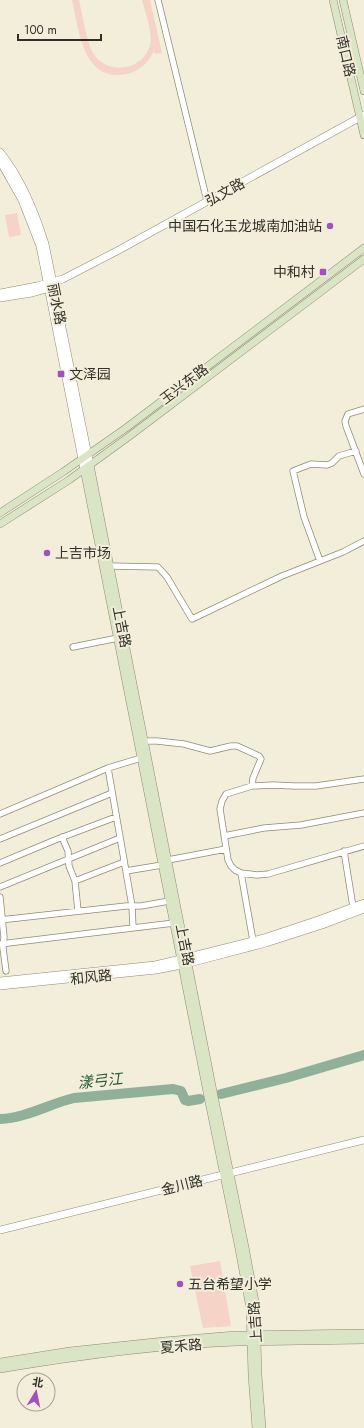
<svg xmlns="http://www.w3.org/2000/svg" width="364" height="1428" font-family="Jost,'Noto Sans SC',sans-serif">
<rect width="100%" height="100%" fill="#f2eeda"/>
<path fill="#f5d3c7" d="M72 0H79C82 13 87 43 93 53 107 76 143 71 150 45 153 31 145 13 142 0H150L162 53 155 54 154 51C149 62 140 71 127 74 83 83 79 30 72 0Z
M17 213 21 235 9 237 5 215Z
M220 1261 231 1326 203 1328 190 1266Z"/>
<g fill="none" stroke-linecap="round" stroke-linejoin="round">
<path stroke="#90b099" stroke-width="10" d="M221 1094 286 1078 364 1055
M0 1119C26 1118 49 1104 74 1098L173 1089 181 1091 185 1100 188 1101 200 1099"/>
<g stroke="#8e8a78" stroke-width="7">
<path id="minor" d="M158 0 207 201
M364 409 348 414 345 421 346 426 364 474
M320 561 304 517 293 471 311 464 327 465 332 463 339 456 356 451
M110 566 158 567 167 577 192 619 282 576 343 552 364 541
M73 647 118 638
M144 741H157L184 744 210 751 231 746H237L259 756 261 759 253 778 252 786
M108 768 132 906 133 928
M364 779 316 786H294L273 785 252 786 226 794 222 801 220 809 228 860 231 866 235 870 241 873 257 875 268 874 364 846
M0 814 108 768 141 758
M224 836 264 828 301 825 364 813
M62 837 68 851 69 866 75 881 78 911
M0 839 112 793
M344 851 353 907
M168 860 226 849
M0 863 55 840 116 817
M126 871 162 865
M241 873 253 941
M75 881 124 862
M0 887 120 838
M0 897 4 937 3 948 6 971
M0 920 126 906H141L169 901
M0 944 174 923"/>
</g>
<g stroke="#8e8a78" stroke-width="8">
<path id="tertiary" d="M0 152C21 178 35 212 45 244L90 465
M0 161 22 200 40 246 84 469
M0 293 37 286 63 279 117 251 364 115
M0 298 32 293 53 287
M0 981 155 965 181 959 264 938 321 919 364 903
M0 986 156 970 182 965 266 943 322 925 364 909
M0 1230 364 1140"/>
</g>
<g stroke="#8e8a78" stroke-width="8">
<path id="secondary" d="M333 0 364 135
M343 0 364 91
M90 465 214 1096 245 1247 256 1307 258 1375 262 1428
M84 469 208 1097 239 1249 250 1308 252 1375 256 1428
M0 513 63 472 126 428 364 248
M0 524 69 480 131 435 364 259
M0 1362 70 1351 164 1341 235 1335 364 1333
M0 1369C78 1356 157 1345 236 1342 279 1341 321 1341 364 1340"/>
</g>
<use href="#minor" stroke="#fff" stroke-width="5.5"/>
<use href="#tertiary" stroke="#fff" stroke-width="7"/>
<use href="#secondary" stroke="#dae5c5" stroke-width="7"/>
</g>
<g fill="#a150c0" stroke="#f2eeda" stroke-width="1.5">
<circle cx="330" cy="226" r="4"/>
<rect x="319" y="268" width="8" height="8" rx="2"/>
<rect x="57" y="370" width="8" height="8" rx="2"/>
<circle cx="47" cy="553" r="4"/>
<circle cx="180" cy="1284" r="4"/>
</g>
<g text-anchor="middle" stroke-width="4" stroke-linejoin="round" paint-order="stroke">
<g font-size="14" fill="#313028" stroke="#f2eeda">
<text transform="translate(346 56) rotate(77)" y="5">南口路</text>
<text transform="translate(225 192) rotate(-29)" y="5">弘文路</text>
<text transform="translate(57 304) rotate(79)" y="5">丽水路</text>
<text transform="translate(184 384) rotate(-37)" y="5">玉兴东路</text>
<text transform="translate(122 627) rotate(79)" y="5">上吉路</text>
<text transform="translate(185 945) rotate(79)" y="5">上吉路</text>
<text transform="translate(91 977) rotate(-6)" y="5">和风路</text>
<text transform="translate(182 1185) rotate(-14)" y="5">金川路</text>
<text transform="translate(255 1322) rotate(-94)" y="5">上吉路</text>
<text transform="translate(181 1346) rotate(-5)" y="5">夏禾路</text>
</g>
<g font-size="14" fill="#313028" stroke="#f2eeda" text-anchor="start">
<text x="322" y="231" text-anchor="end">中国石化玉龙城南加油站</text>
<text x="315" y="277" text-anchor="end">中和村</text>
<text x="69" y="379">文泽园</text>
<text x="55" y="558">上吉市场</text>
<text x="188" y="1289">五台希望小学</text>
</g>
<g font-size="15" font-style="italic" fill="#265a39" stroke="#f2eeda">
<text transform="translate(100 1081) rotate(-6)" y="5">漾弓江</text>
</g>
</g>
<g transform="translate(36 1392) rotate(10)"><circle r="19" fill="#f2eeda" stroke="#a5a293"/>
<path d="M0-3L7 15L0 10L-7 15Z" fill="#a150c0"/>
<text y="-6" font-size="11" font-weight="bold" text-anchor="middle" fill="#313028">北</text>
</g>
<path d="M18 34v6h83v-6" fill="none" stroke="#313028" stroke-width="2"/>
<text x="24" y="34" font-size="12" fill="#313028" stroke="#f2eeda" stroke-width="3" paint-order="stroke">100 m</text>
</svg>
